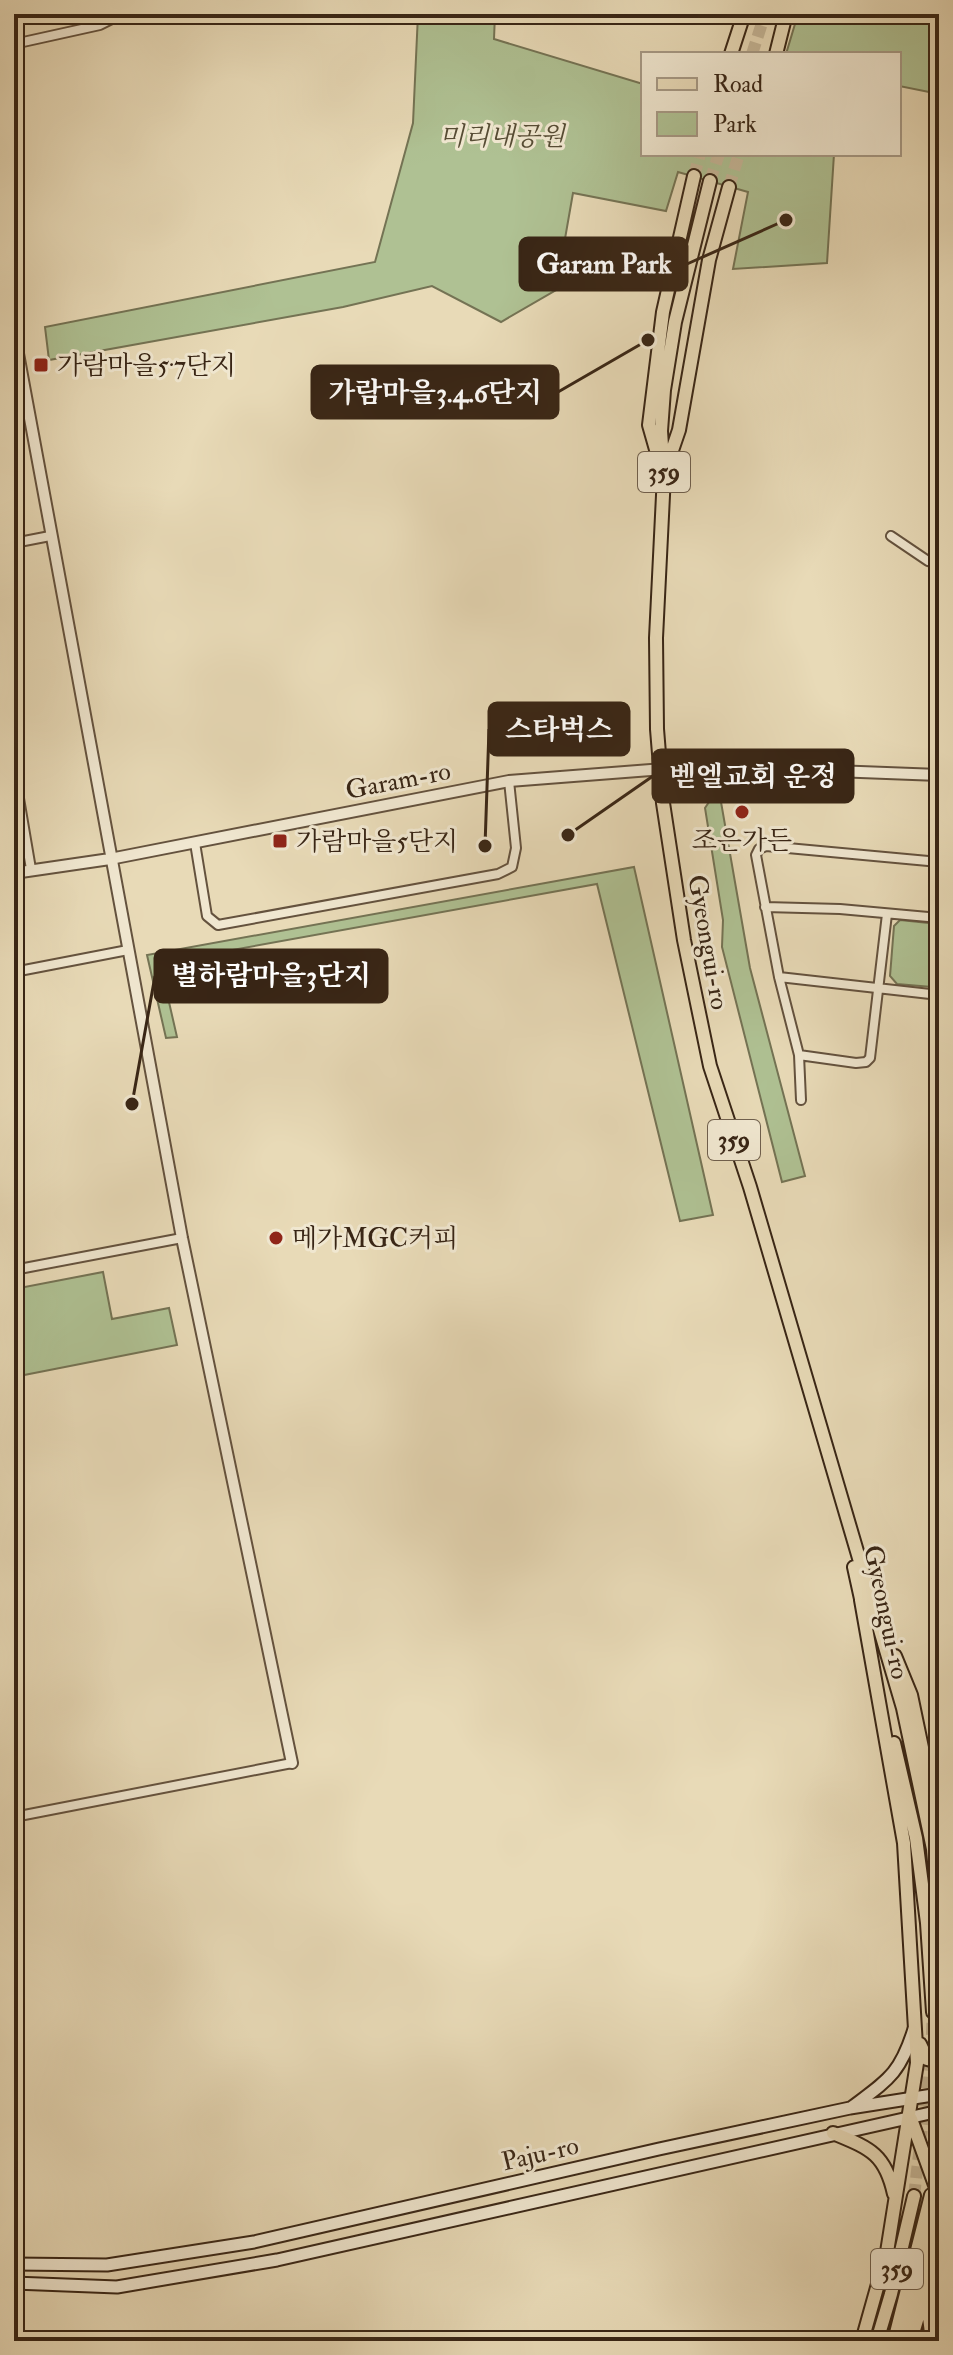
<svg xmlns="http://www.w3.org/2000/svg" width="953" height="2355" font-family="'IM FELL Double Pica','Noto Serif KR',serif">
<rect width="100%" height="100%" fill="#e8dab7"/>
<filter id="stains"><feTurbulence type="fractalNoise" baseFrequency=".0025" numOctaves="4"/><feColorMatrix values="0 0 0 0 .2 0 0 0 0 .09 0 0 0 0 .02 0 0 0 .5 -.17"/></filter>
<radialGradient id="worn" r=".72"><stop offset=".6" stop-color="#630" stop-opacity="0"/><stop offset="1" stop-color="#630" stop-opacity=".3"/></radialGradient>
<path fill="#afc193" stroke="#747354" stroke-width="2" d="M418 14H495L494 39 643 84V154H834L827 263 733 269 748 192 678 172 666 211 573 193 556 290 501 322 432 286 343 307 49 360 45 327 375 262 413 123Z
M798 14H939V94L899 86V54H786Z
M709 802H721L750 968 805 1176 782 1182 722 947 723 920 705 808Z
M634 867 713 1215 680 1221 597 884 160 963 177 1037 166 1038 147 955Z
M900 920 938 924 932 987 897 984 890 976 894 926Z
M103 1272 112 1319 169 1308 177 1345 14 1377V1289Z"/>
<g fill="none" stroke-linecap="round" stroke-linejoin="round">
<path stroke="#c5b697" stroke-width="12" stroke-dasharray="12 6" stroke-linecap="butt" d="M752 54 765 14
M694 176 700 154
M710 181 719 154
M729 187 739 154
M932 2180 939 2100
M914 2196 931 2053 933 2012"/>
<g stroke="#64523e" stroke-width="12">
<path id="minor" d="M14 44 100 25 122 14
M891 536 928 561 939 563
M14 543 50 536
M14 769 31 869
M195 843 207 916 218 925 498 874 512 867 516 848 509 781
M765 907 840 909 939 918
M14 972 128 950
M779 977 939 995
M799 1055 856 1063 866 1062 870 1058 887 914
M801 1100 799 1055 779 977 756 855 759 849 766 846 939 862
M14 1270 182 1238
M14 1817 292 1763"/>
</g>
<g stroke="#64523e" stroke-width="14">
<path id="tertiary" d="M14 332 182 1238 292 1763
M14 873 110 859 509 781 702 766 939 775"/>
</g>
<g stroke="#382515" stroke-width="15">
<path id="secondary" d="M852 2107C888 2080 900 2074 914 2029
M14 2264 107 2265 254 2242 659 2149 850 2108 939 2094
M14 2283 117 2287 277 2260 939 2111"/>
</g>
<g stroke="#382515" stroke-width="16">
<path id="primary" d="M731 54 744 14
M776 54 786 14
M710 181 675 322 664 390 661 431 664 475 656 638 657 729 663 803 684 940 710 1066 750 1187 903 1708 933 1849 939 1923
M657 453 649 425 663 312 694 176
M666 468 679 430 709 260 729 187
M854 1567 863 1608
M861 1600 904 1843 917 2063 887 2252 862 2341
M895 1656 911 1695 939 1829
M894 1743 916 1838 927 1923 933 2012
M920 2044 927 2059 939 2062
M911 2119 939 2196
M833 2133C869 2148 885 2153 894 2194
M927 2301 932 2341
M914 2330 939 2247
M877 2341 891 2294 914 2196
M894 2341 931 2195
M904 2341 939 2201"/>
</g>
<use href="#minor" stroke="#f0e7d0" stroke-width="8"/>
<use href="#tertiary" stroke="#f0e7d0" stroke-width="10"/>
<use href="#secondary" stroke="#f0e7d0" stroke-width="11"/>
<use href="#primary" stroke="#e8dab7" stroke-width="12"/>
</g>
<g fill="#8f2418" stroke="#f0e7d0" stroke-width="3">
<rect x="33" y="357" width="16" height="16" rx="4"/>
<circle cx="742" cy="812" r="8"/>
<rect x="272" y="833" width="16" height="16" rx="4"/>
<circle cx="276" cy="1238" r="8"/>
</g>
<g text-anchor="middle" stroke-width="6" stroke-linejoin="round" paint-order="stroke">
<g fill="#f0e7d0" stroke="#6f5f4d" stroke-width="2">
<rect x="638" y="452" width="52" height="40" rx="6"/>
<rect x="708" y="1120" width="52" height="40" rx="6"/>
<rect x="871" y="2249" width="52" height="40" rx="6"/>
</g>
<g font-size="24" font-weight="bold" fill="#382515">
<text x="664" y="480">359</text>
<text x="734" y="1148">359</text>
<text x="897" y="2277">359</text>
</g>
<g font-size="26" font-style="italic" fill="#564c34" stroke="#f0e7d0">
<text x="502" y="145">미리내공원</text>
</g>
<g font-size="26" fill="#382515" stroke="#f0e7d0" text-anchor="start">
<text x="57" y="374">가람마을5·7단지</text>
<text x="742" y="849" text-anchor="middle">조은가든</text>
<text x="296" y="850">가람마을5단지</text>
<text x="292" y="1247">메가MGC커피</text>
</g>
<g font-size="26" fill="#382515" stroke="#f0e7d0">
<text transform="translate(398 780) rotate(-11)" y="9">Garam-ro</text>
<text transform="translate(709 942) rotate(80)" y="9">Gyeongui-ro</text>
<text transform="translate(887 1612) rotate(78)" y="9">Gyeongui-ro</text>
<text transform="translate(540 2153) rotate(-13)" y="9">Paju-ro</text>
</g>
</g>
<path fill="none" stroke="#382515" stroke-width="3" d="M786 220L687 264M648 340L558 392M485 846L489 729M568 835L653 776M132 1104L155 976"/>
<g fill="#382515" stroke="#f0e7d0" stroke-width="3">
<circle cx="786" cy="220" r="8"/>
<circle cx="648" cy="340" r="8"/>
<circle cx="485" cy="846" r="8"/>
<circle cx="568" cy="835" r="8"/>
<circle cx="132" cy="1104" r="8"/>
</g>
<g fill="#382515" stroke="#382515" stroke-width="3">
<rect x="520" y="238" width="167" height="52" rx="8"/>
<rect x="312" y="366" width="246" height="52" rx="8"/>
<rect x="489" y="703" width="140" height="52" rx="8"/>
<rect x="653" y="750" width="200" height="52" rx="8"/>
<rect x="155" y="950" width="232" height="52" rx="8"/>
</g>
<g font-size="28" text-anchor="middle" font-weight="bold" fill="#fff">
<text x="604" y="273">Garam Park</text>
<text x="435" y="402">가람마을3.4.6단지</text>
<text x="559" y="739">스타벅스</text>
<text x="753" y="786">벧엘교회 운정</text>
<text x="271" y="985">별하람마을3단지</text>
</g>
<rect width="953" height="2355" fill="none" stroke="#e8dab7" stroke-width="48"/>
<rect x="16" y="16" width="921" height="2323" fill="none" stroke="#382515" stroke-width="4"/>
<rect x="24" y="24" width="905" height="2307" fill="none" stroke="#382515" stroke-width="2"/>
<rect x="641" y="52" width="260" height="104" fill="#f0e7d0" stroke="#a69985" stroke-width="2"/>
<rect x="657" y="78" width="40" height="12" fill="#e8dab7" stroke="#a69985" stroke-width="2"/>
<text x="713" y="92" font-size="24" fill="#382515">Road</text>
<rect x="657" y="112" width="40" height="24" fill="#afc193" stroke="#a69985" stroke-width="2"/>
<text x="713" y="132" font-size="24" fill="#382515">Park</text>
<rect width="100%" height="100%" filter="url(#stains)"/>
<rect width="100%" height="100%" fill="url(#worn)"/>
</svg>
